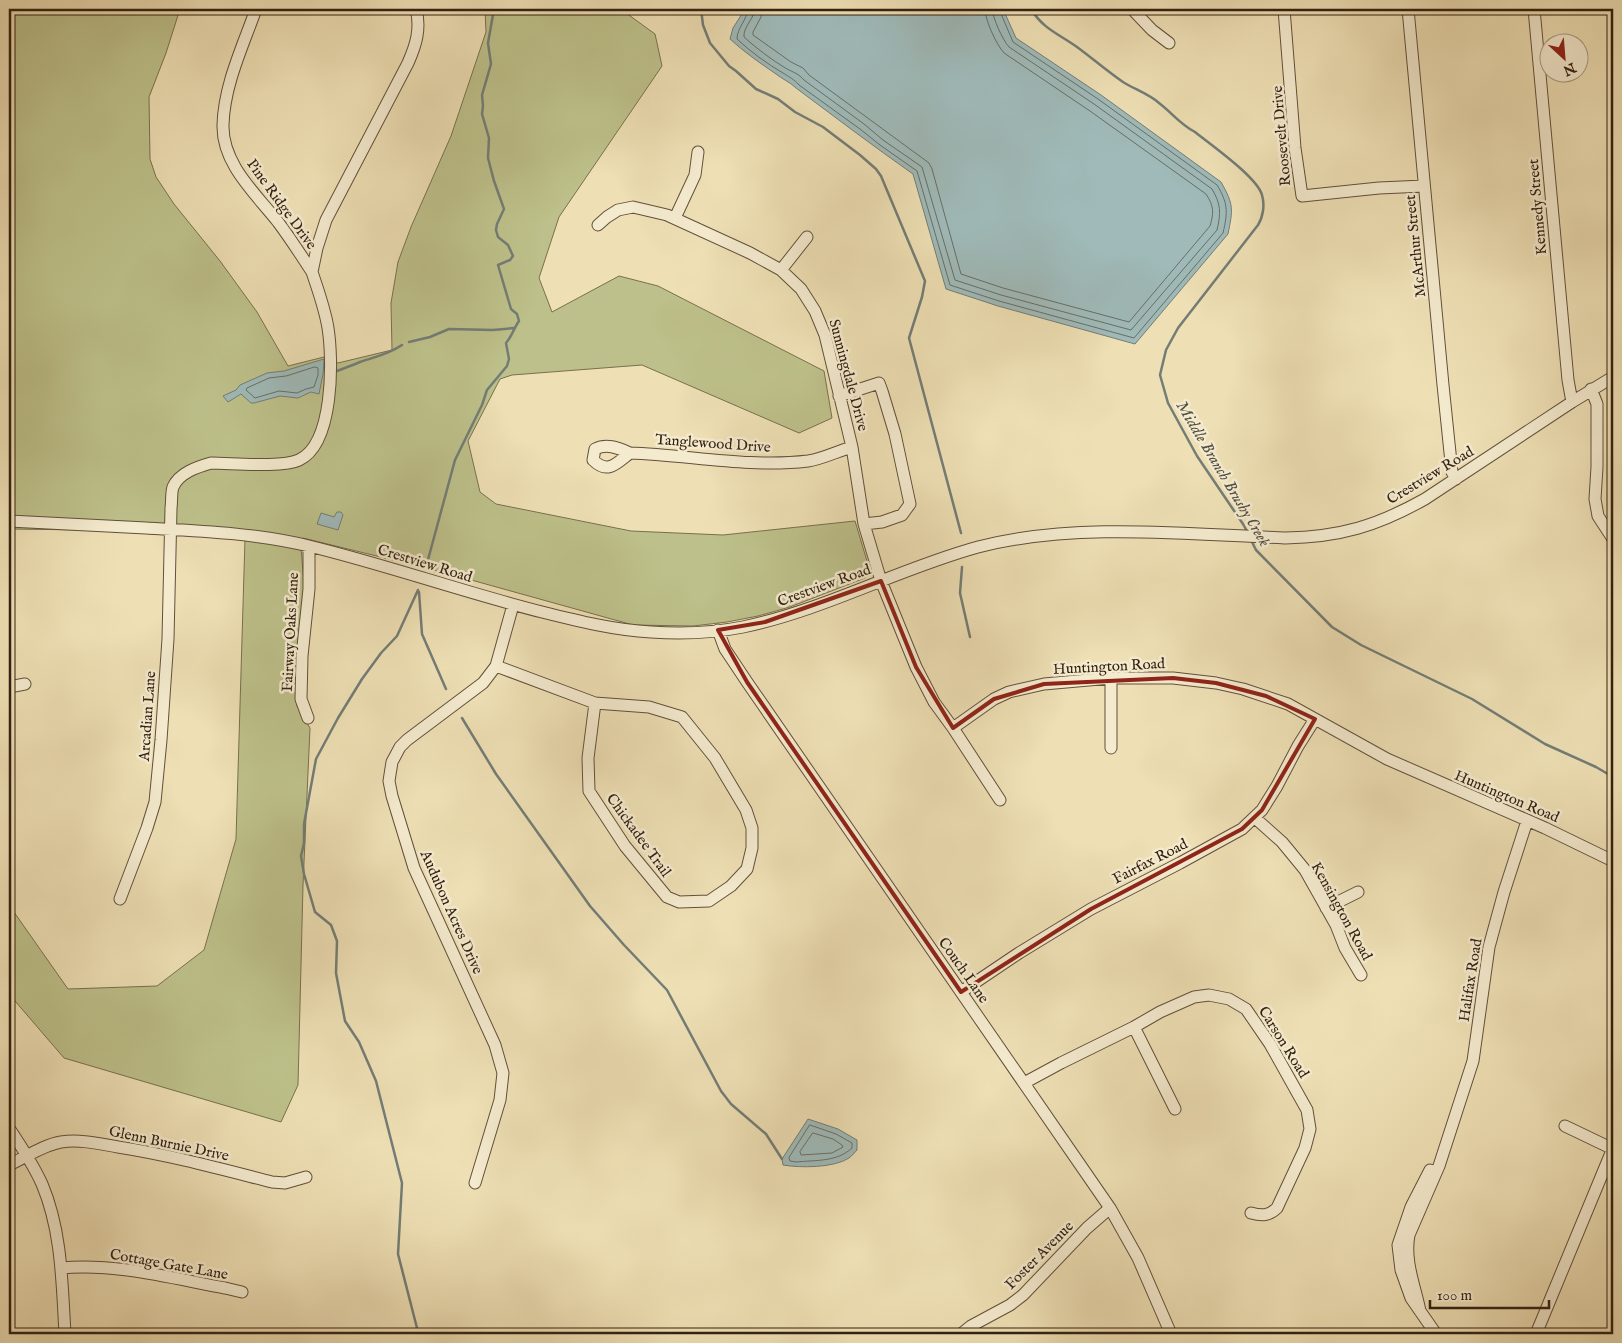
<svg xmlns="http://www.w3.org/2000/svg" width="1622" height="1343" font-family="'IM FELL English',serif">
<rect width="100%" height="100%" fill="#eedfb4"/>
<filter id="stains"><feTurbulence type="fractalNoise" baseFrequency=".004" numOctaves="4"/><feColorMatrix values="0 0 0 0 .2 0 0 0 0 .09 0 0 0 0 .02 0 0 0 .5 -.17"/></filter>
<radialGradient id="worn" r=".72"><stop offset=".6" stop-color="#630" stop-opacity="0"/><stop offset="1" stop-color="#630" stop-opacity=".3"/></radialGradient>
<path fill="#bdc08a" stroke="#78704e" d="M9 9H180L166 53 149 97 150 159 156 177 174 204 220 261 257 312 288 366 324 357 338 363 392 350 391 303 398 262 411 227 451 136 486 32 485 9H626V13L655 34 662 66 559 217 539 278 552 312 619 276 658 286 824 371 832 418 799 433 642 365 512 375 500 379 468 441 480 492 496 504 631 531 723 535 855 521 867 561 865 578 790 607 758 616 727 622 693 626 633 625 446 573 303 538 301 548 304 584 297 706 310 728 303 885 298 1085 281 1122 64 1058 9 994V905L68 989 157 986 204 950 236 839 245 539 86 530 9 529Z"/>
<path fill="#9fbab9" stroke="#737d76" d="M745 9H1003L1016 38 1101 95 1221 182C1234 205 1233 209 1228 234L1135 344 998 306 946 289 913 174C873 146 835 117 796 88 790 82 782 79 776 74 760 63 744 52 730 39L733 28Z
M324 359 323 374 319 394 311 392 298 398 280 396 254 403H251L241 394 228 402 223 396 236 390 240 385 267 373 284 371Z
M337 512H341L343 515 338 530 317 524 321 513 334 517Z
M808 1119 838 1129 857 1140V1150C855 1152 852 1156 849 1158 834 1168 800 1168 783 1165L782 1159Z"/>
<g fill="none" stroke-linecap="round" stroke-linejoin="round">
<path stroke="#686e65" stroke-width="1" d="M748 9C747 20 737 28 737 39 751 52 766 63 783 73 789 77 794 79 799 85L860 129 880 145 917 171 950 285 999 301 1134 338 1223 233C1228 212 1228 203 1217 185L1098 99 1013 42 999 9
M755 9C754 19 743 27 744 37 757 49 772 60 787 69 793 72 799 74 804 80L864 124 883 140 922 167 955 280 1001 295 1131 330 1217 230C1221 213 1221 204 1212 189L1094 104 1009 47C1002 39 993 18 992 9
M762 9 761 17 753 32V35L791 62 803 68 809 75 929 163 932 169 961 274 1003 288 1129 322 1210 226C1214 213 1214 206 1206 194L1090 111 1004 53C996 44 985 20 985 9
M315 367 318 368V375L314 387 306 389 297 393 279 391 255 398 246 390 247 388 269 378 286 376Z
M810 1125 836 1134 852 1143V1148C837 1162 816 1160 796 1162L790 1161 789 1158Z
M813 1133 833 1139 842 1145 843 1147 832 1153 801 1155 800 1152Z"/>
<path stroke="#737d76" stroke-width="2.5" d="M701 9 703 25 710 43 729 66 736 71 756 89 778 99 795 112 823 127 860 155 876 169 881 176 925 281 922 297 909 338 961 533
M1031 9C1043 29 1059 34 1077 47 1092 58 1107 71 1123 82 1134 89 1149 94 1159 103 1171 112 1181 125 1195 132 1211 145 1257 177 1262 195 1265 205 1263 217 1258 225L1178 328 1166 350 1160 375 1168 403 1197 456 1243 524 1248 533
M409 342 430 337 449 329 493 330 514 328
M337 371C345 368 353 365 360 362 377 356 387 355 402 345
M1251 540 1256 550 1332 627 1361 645 1472 699 1545 744 1596 767 1613 777
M426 567 455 460 482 405 487 390 507 366 509 359 506 343C512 336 514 328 519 321L517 314 511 309 498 265 510 260 513 256 508 245 498 237 496 230 497 224 504 209 494 181 488 158 489 138 482 114 483 106 482 95 491 64 488 43 494 9
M962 567 960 593 970 637
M418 590 397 636 381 653 362 679 338 718 316 759 304 824V843L301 856 304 874 315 912 331 925 337 941 336 973 345 1021 359 1042 376 1081 402 1183 398 1254 417 1328 420 1334
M419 592 422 634 446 689
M462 718 496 774 590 906 624 945 667 990 721 1091 731 1104 766 1134 782 1159"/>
<g stroke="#61503a" stroke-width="13">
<path id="minor" d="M256 9C243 46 224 85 223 125 222 164 256 194 278 222 290 238 301 255 312 272L317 248 326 220 408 63C416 45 421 29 416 9
M1132 9 1152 30 1169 43
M1284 9 1295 148 1302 196 1379 188 1424 186
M1408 9 1443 385 1452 472 1456 479
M1534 9 1568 380 1572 402
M675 218 695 175 698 152
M598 225 607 217 618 210 633 207 667 215 750 253 781 270 801 289 815 311 825 335 852 447 864 524 881 581 916 667 934 702 953 728 994 699 1009 692 1044 684 1111 678H1173L1216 683 1243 689 1288 704 1387 759 1545 828 1613 861
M781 270 807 237
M1591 389 1597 404V467L1595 499 1598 516 1613 539
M839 396 879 383 882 391 895 434 910 504 902 515 882 522 864 524
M630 453C617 463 608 475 593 460L595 449C607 443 618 448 630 453 689 455 748 468 808 461 822 459 838 451 852 447
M9 521C55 523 100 526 146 528 201 531 255 533 309 546 387 565 463 592 542 612 578 621 614 630 651 632 681 634 713 633 743 627 824 610 898 569 978 547 1074 522 1186 534 1285 538 1340 537 1377 526 1425 499L1572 402 1613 377
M718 630 725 649 747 682 1110 1208 1138 1258 1171 1334
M496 666 595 703 649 707 682 717 715 758 746 810 752 828V848L747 869 731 886 709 901 679 902 667 897 625 846 589 791 588 758 595 703
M9 687 25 684
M308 718 301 699 302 656 309 589V546
M953 728 1000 800
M1111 748V678
M1255 818 1282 842 1305 870 1336 925 1345 948 1361 975
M120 899 147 828 155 802 161 740 168 639 171 508C172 502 171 493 173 487 179 473 197 467 211 463 232 463 282 468 299 460 334 444 333 360 328 328 325 309 318 290 312 272
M1326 908 1358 892
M961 992 1019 953 1091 909 1180 863 1242 829 1262 810 1277 786 1298 746 1315 719
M1134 1027 1175 1109
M1024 1083 1061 1063 1134 1027 1160 1012 1194 997 1209 995 1229 999 1246 1009 1270 1044 1307 1110 1310 1129 1305 1148 1277 1208C1269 1216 1262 1216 1251 1213
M1565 1126 1613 1149
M9 1128C21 1146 33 1164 42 1184 62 1231 62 1284 65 1334
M9 1165C26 1157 43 1145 61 1142 81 1139 100 1144 118 1147 170 1155 221 1169 272 1182L285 1183 306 1177
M1430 1170 1411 1207 1398 1245 1401 1270 1411 1298 1436 1334
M475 1183 500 1100 503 1073 495 1045 414 868 392 796 389 781 392 762 400 747 407 740 483 683 496 666 513 605
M61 1268C116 1263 171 1278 225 1288L242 1292
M1420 1311C1415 1286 1404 1261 1409 1235L1439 1166 1473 1061 1489 947 1504 892 1527 821
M961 1334 971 1326 1010 1305 1023 1295 1087 1228 1110 1208
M1536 1334 1613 1148"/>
</g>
<use href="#minor" stroke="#f4eace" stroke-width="11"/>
</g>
<path fill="none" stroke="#8f2418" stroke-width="4" stroke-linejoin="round" d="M881 581 916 667 953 728 994 699 1044 684 1173 678 1216 683 1266 696 1315 719 1262 810 1242 829 1091 909 961 992 747 682 718 630 765 622Z"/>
<g text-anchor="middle" stroke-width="5" stroke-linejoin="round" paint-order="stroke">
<g font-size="15" fill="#322111" stroke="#f4eace">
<text transform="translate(1281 136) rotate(-95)" y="5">Roosevelt Drive</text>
<text transform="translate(282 204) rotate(54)" y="5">Pine Ridge Drive</text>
<text transform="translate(1537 207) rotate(-95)" y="5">Kennedy Street</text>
<text transform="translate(1415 246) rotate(-96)" y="5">McArthur Street</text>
<text transform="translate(849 375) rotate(75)" y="5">Sunningdale Drive</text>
<text transform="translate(713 443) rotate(4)" y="5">Tanglewood Drive</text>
<text transform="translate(1430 475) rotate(-31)" y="5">Crestview Road</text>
<text transform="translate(425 563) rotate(17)" y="5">Crestview Road</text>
<text transform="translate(824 585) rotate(-20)" y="5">Crestview Road</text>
<text transform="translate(290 632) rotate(-87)" y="5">Fairway Oaks Lane</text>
<text transform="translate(1109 666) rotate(-3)" y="5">Huntington Road</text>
<text transform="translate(147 716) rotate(-86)" y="5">Arcadian Lane</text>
<text transform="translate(1507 796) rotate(23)" y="5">Huntington Road</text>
<text transform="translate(639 835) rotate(54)" y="5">Chickadee Trail</text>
<text transform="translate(1150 861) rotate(-27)" y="5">Fairfax Road</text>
<text transform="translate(1342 911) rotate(61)" y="5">Kensington Road</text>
<text transform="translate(452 912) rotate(66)" y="5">Audubon Acres Drive</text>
<text transform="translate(964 970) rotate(55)" y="5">Couch Lane</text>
<text transform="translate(1470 980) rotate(-81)" y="5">Halifax Road</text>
<text transform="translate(1284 1042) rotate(58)" y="5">Carson Road</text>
<text transform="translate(169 1143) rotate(12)" y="5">Glenn Burnie Drive</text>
<text transform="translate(1039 1255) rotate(-45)" y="5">Foster Avenue</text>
<text transform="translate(169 1264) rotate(10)" y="5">Cottage Gate Lane</text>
</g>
<g font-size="16" font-style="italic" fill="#534f43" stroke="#f4eace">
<text transform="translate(1224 473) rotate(59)" y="6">Middle Branch Brushy Creek</text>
</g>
</g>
<rect width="1622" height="1343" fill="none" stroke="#eedfb4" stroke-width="30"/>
<rect x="10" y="10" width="1602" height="1323" fill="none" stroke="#322111" stroke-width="2.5"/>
<rect x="15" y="15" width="1592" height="1313" fill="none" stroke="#322111"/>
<g transform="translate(1564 58) rotate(154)"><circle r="24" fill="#f4eace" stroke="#a69a82"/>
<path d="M0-4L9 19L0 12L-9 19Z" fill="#8f2418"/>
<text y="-8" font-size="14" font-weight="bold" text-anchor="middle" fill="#322111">N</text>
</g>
<path d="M1430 1300v8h119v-8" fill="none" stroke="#322111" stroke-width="2.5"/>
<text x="1437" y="1300" font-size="15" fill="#322111" stroke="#f4eace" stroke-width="4" paint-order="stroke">100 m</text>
<rect width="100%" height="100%" filter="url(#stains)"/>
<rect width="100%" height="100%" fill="url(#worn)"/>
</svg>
